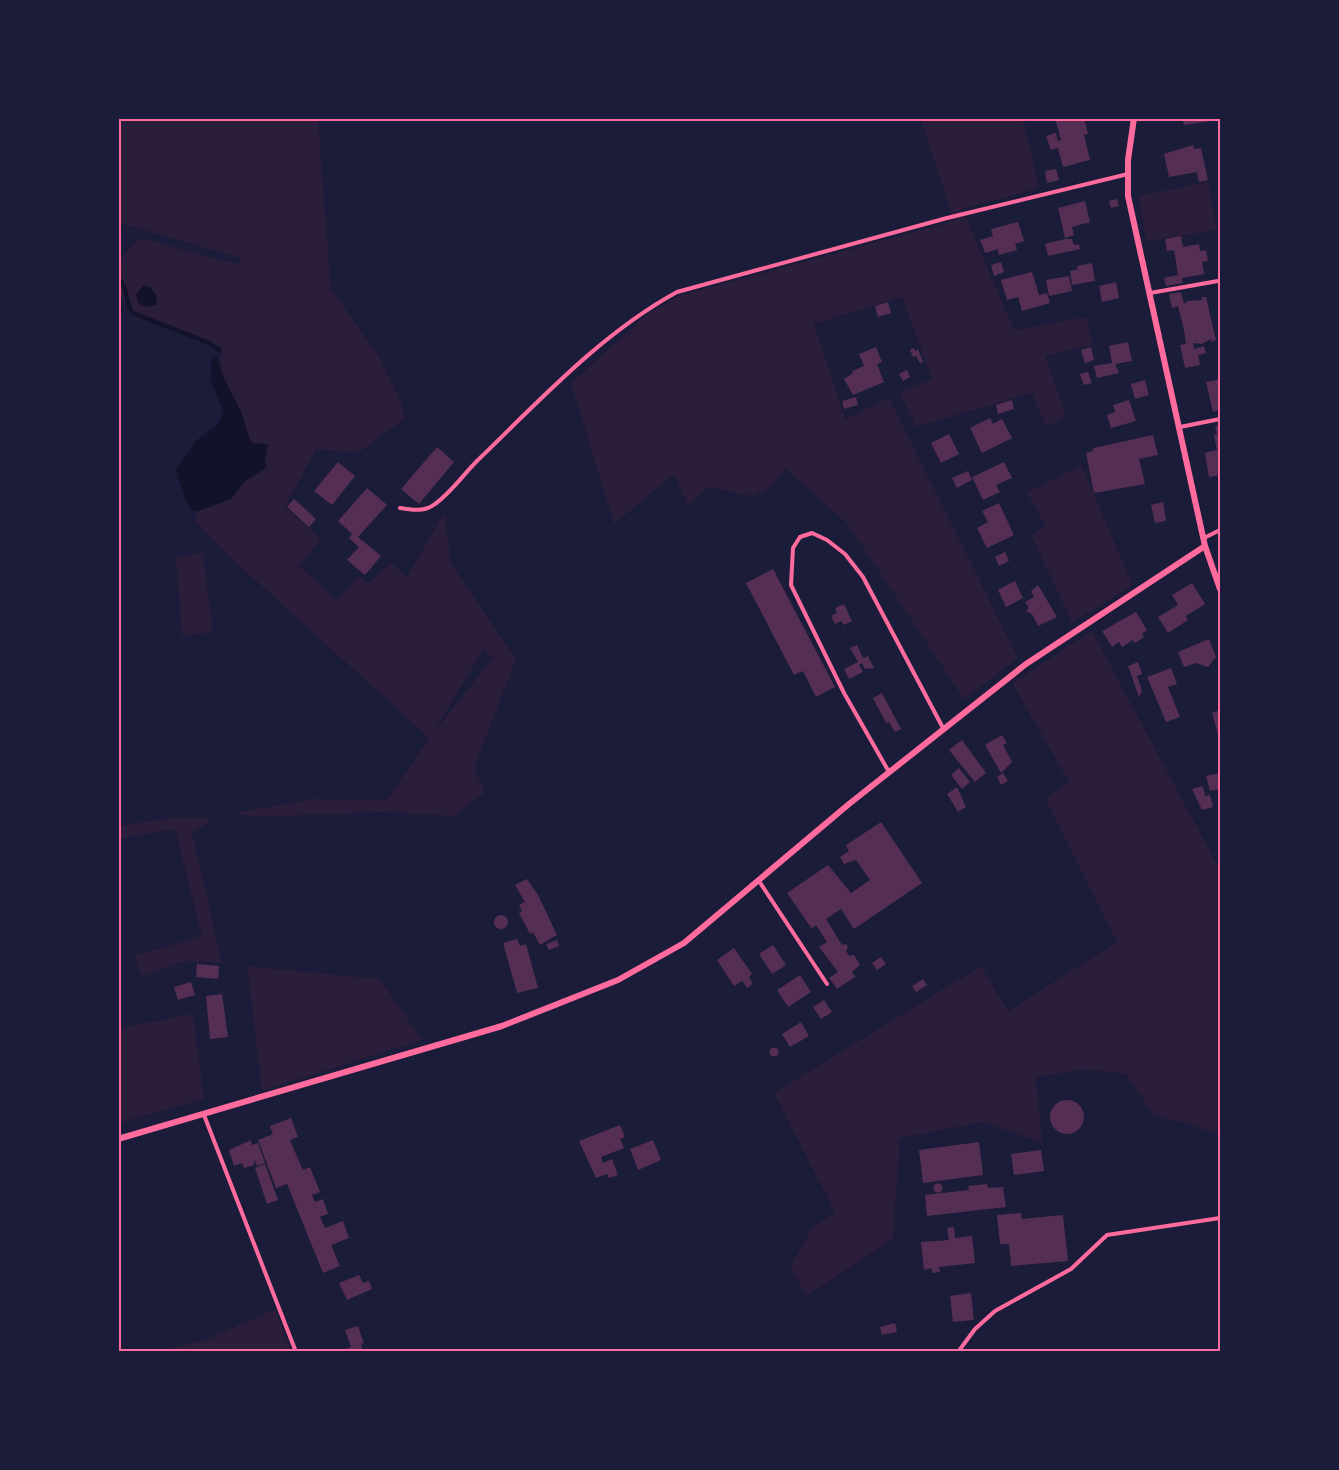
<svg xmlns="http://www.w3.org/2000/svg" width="1339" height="1470" font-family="'Crimson Pro',serif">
<rect width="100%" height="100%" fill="#1b1b3a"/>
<path fill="#2a1e3b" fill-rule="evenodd" d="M118 119H318L331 289 378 355 402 404 404 419 358 453 316 449 285 507 321 539 299 566 337 600 358 576 369 583 391 563 407 577 444 513 451 563 516 659 474 768 485 792 454 816 382 812 255 817 234 813 314 799 387 800 429 738 243 569 195 521 198 511 231 499 246 480 264 471 268 451C262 448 255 446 251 441 245 434 246 427 243 419 232 388 217 384 222 347L130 315 119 290V261L139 238 238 264 241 258 119 223ZM483 650 493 658 433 733Z
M921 119H1023L1039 188 962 209 1014 330 1086 317 1093 345 1045 356 1066 416 1046 427 1032 393 916 427 900 393 932 379 902 297 814 324 845 419 889 398 1018 658 964 699 848 524 785 468 770 488 752 496 709 487 688 505 674 474 614 524 571 383 648 314 678 296 954 221Z
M1208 182 1217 230 1146 241 1139 196Z
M1081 465 1133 585 1072 623 1031 535 1045 526 1027 492Z
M203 553 213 632 182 636 176 557Z
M1092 631 1220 870V1134L1153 1114 1126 1074 1082 1069 1036 1078 1042 1143 983 1122 900 1138 893 1239 807 1296 790 1268 812 1228 835 1212 774 1093 981 966 1008 1011 1117 942 1045 799 1069 782 1012 683Z
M177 817 206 818 209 823 192 832 222 963 185 961 141 976 134 955 202 937 175 829 119 839V826Z
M247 966 380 979 422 1040 262 1091Z
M193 1014 204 1099 119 1123V1028Z
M275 1309 291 1351H162L210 1338Z"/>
<path fill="#12122b" d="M144 285 150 287 157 296 156 305 146 307 138 303 136 294Z
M217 356C222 383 237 397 244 420 247 429 247 434 252 443L268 444 264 461 267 467 246 480 231 499 198 511 191 510 185 499 176 469 196 441 219 423 223 410 210 379 212 358Z"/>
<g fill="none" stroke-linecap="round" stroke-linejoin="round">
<path stroke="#12122b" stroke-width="4.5" d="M118 279C129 287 124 303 133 313L209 343 219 350"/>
</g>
<path fill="#542f53" d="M1055 118H1084L1088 134 1084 135 1090 160 1063 167 1058 148 1051 150 1046 136 1056 133 1058 141 1061 140Z
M1182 118H1218V120L1184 125Z
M1193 145 1194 149 1201 148 1208 180 1199 182 1197 172 1169 177 1164 154Z
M1056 169 1059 180 1047 183 1045 171Z
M1117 199 1119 206 1111 208 1109 201Z
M1085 201 1090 222 1072 227 1074 235 1065 238 1058 208Z
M1018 222 1024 241 1015 244 1017 250 999 255 998 249 985 253 980 240 993 236 991 229Z
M1181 236 1183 247 1199 244 1200 251 1206 250 1208 261 1202 262 1204 274 1182 278 1183 283 1166 286 1164 278 1178 275 1174 250 1167 251 1165 239Z
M1065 239H1072L1074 245 1079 244 1080 249 1048 256 1045 244Z
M1001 262 1004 272 994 276 991 265Z
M1092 263 1095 281 1072 285 1070 271 1078 269 1077 266Z
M1032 272 1039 295 1047 293 1050 303 1022 311 1018 297 1007 300 1001 280Z
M1069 276 1072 291 1049 296 1046 280Z
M1116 282 1119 298 1102 302 1099 286Z
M1181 292 1184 304 1187 301 1202 300V297H1206L1216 340 1211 342V339L1202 344 1193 343 1194 349 1204 346 1206 353 1198 355 1200 365 1185 368 1180 345 1186 344 1184 330 1178 306 1172 308 1169 294Z
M888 302 891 313 878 317 875 306Z
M1128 342 1132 361 1115 364 1119 373 1097 378 1094 366 1112 363 1109 346Z
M876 347 882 362 877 364 884 382 853 395 844 379 853 373 852 371 864 366 859 354Z
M1091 347 1094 360 1085 363 1081 350Z
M914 348 915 351 918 349 923 362 920 363 916 356 913 357 910 350Z
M907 370 910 377 903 381 899 374Z
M1088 372 1092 383 1084 385 1080 374Z
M1220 379V410L1213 412 1206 382Z
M1145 380 1149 395 1135 399 1131 384Z
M856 397 858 405 844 409 842 401Z
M1012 400 1014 409 998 414 996 405Z
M1129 400 1136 421 1111 428 1107 415 1115 412 1113 405Z
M990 418 993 424 1002 419 1012 438 982 453 970 428Z
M1220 425V475L1209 477 1205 453 1217 450 1214 435 1217 434 1215 426Z
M949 434 959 454 941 463 931 443Z
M1153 435 1158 455 1139 459 1145 484 1094 493 1086 453 1093 451V448Z
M437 447 454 462 419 504 401 489Z
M338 462 355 476 332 505 314 491Z
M1004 462 1012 478 996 485 1000 492 983 500 972 477Z
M968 471 972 480 957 488 952 478Z
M367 488 387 505 358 537 381 556 365 575 347 560 359 547 349 538 352 534 338 521Z
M294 499 316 519 309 527 287 507Z
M1163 502 1166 521 1155 523 1151 505Z
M999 503 1014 535 987 548 977 528 988 522 982 511Z
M1005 552 1009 561 999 566 995 557Z
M773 569 835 687 816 697 803 671 794 675 746 583Z
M1015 581 1023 598 1006 607 998 590Z
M1192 583 1205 604 1186 616 1188 620 1168 633 1158 617 1178 605 1172 595Z
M1038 585 1057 617 1038 626 1032 614 1026 611 1029 608 1025 602 1034 597 1031 591Z
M844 604 852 621 844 625 841 621 835 624 831 616 837 613 835 608Z
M1136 612 1147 630 1142 634 1144 637 1135 643 1133 640 1122 647 1119 642 1112 647 1102 631Z
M1209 639 1216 657 1208 667 1196 663 1184 667 1178 652Z
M857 645 863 658 868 656 874 668 865 669 862 663 859 665 863 672 849 679 844 669 858 662 850 648Z
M1138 662 1142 674 1137 676 1142 691 1139 697 1128 666Z
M1171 668 1177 684 1168 687 1180 717 1166 722 1147 677Z
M882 693 901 729 895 732 889 722 886 723 873 698Z
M1220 710V741L1212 713Z
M1002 735 1007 743 1003 745 1012 762 1001 773 985 745Z
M962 740 986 773 975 782 949 750Z
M959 768 970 782 962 789 951 775Z
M1003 773 1008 781 1001 785 997 777Z
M1220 773V789L1210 791 1206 776Z
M1203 786 1205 796 1210 795 1213 807 1202 810 1192 789Z
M957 787 966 807 958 812 947 794Z
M881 822 922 883 854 929 841 909 826 919 842 945 846 944 848 947 846 951 849 956 854 955 860 965 852 972 855 977 837 989 829 978 838 972 819 947 827 942 816 925 812 929 787 893 828 865 851 893 870 880 856 860 844 864 840 857 849 851 846 845Z
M527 879 538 895 557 935 540 945 533 932 530 934 519 913 522 911 519 905 525 902 515 885Z
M494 922a7 7 0 1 1 14 0a7 7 0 1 1-14 0Z
M517 939 520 946 526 944 538 988 517 993 503 943Z
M557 940 559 946 549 950 546 944Z
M773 945 786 965 772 974 759 954Z
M734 948 752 974 749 977 753 984 747 988 742 981 734 986 717 960Z
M881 957 886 964 877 970 872 963Z
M197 964 219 966 218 979 196 977Z
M800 975 811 992 788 1007 777 990Z
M923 979 927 985 916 992 912 986Z
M191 982 195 995 178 1000 174 987Z
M222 994 228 1037 210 1039 206 996Z
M824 1000 832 1012 821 1019 813 1007Z
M801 1022 809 1036 790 1047 782 1034Z
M769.5 1052a4.5 4.5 0 1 1 9 0a4.5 4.5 0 1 1-9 0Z
M1050 1117a17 17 0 1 1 34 0a17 17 0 1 1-34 0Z
M291 1118 298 1137 290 1140 295 1152 303 1170 310 1167 320 1192 312 1195 315 1202 323 1199 328 1214 320 1217 325 1228 343 1221 349 1238 331 1245 340 1266 323 1273 287 1184 276 1188 258 1140 273 1134 270 1126Z
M620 1125 625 1137 620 1139 624 1148 601 1157 603 1163 612 1159 618 1175 609 1178 607 1174 596 1178 579 1141Z
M251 1140 252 1145 258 1143 265 1163 257 1166 254 1159V1165L244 1168 242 1163 234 1166 229 1150Z
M653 1140 661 1160 638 1170 630 1149Z
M979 1142 983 1175 923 1183 919 1150Z
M1041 1150 1044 1171 1014 1175 1011 1154Z
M265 1164 278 1200 267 1204 255 1168Z
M933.5 1188a4.5 4.5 0 1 1 9 0a4.5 4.5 0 1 1-9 0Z
M987 1184 988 1188 1003 1187 1006 1207 927 1216 925 1195 969 1190 968 1186Z
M1021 1213 1022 1219 1063 1215 1068 1261 1011 1266 1009 1244H1000L997 1215Z
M954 1227 955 1238 972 1236 975 1263 939 1267 940 1272 932 1273V1268L924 1270 921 1242 949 1240 947 1228Z
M359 1275 363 1283 369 1281 372 1289 347 1300 339 1283Z
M971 1293 974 1320 953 1322 950 1296Z
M895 1323 897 1332 882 1335 880 1327Z
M358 1326 364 1343 361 1344 363 1352H338L351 1347 345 1330Z"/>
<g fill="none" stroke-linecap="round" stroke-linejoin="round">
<path stroke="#ff6b9d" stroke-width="4" d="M1150 293 1218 281
M1180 427 1220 419
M400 508C412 510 425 512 435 504 452 492 465 472 480 458 541 399 602 333 677 292L947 218 1128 174
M1204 538 1220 530
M889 772 844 693 791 585 793 548 800 537 812 533 827 540 845 554 863 577 943 728
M759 881 827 984
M204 1115 296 1352
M958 1352 975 1329 995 1311 1071 1269 1107 1235 1220 1218"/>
<path stroke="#ff6b9d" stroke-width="6" d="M1134 118 1128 160V196L1205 546 1220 589
M118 1139 502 1026 618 980 684 943 849 804 1026 664 1205 546"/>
</g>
<rect width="1339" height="1470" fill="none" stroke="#1b1b3a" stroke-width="240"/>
<rect x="120" y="120" width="1099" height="1230" fill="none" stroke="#ff6b9d" stroke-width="2"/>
</svg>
